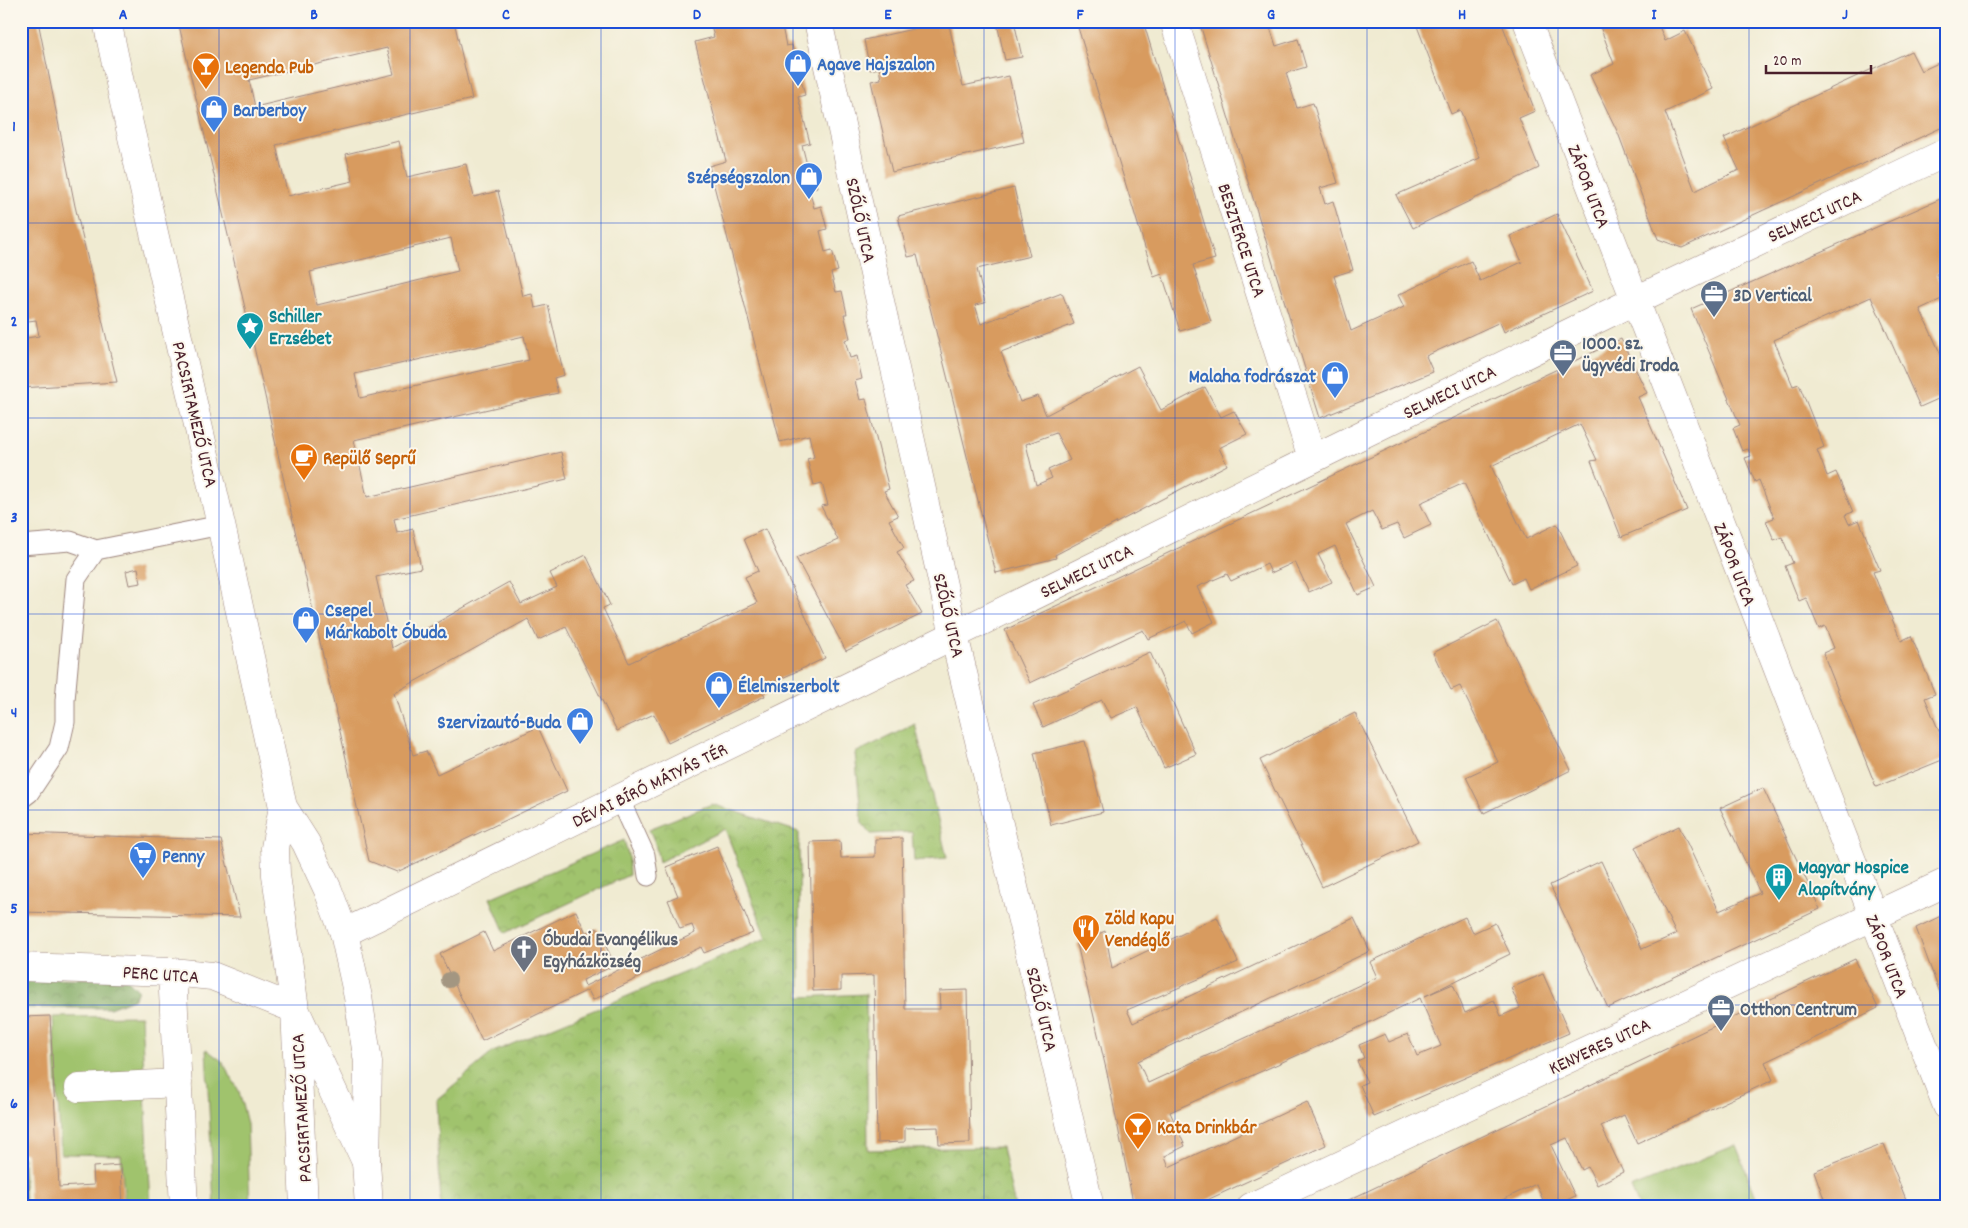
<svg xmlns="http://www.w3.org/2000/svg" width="1968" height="1228" font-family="Dekko,sans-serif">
<defs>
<pattern id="forest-crowns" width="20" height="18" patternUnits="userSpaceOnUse" patternTransform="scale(1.25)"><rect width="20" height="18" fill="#80a960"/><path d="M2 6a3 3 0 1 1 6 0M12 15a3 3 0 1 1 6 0" fill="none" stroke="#6b894f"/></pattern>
<pattern id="park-crowns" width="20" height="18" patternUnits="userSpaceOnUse" patternTransform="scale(1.25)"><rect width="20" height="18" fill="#a0c36d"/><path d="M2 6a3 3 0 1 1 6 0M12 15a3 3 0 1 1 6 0" fill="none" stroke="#8ba75f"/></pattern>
</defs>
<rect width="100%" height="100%" fill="#fbf7ec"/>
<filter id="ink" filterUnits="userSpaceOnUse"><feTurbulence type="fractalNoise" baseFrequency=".02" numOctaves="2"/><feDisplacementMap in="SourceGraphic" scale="10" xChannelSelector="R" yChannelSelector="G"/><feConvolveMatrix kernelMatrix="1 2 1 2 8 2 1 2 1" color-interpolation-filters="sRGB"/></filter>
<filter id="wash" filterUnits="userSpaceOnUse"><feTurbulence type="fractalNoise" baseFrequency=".0096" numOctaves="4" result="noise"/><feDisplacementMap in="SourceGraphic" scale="20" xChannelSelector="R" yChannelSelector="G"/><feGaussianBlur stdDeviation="1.12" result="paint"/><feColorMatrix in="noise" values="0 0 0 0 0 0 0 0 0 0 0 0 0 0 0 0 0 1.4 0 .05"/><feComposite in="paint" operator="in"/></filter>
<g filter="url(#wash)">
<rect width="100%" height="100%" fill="#f0ebd2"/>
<path fill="#a0c36d" stroke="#75714c" d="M141 1016 151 1207H125L121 1155 61 1154 53 1017Z
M206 1049 222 1061 239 1091 247 1124 250 1207H214Z
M1736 1145 1760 1207H1639L1631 1188Z"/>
<path fill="url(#forest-crowns)" stroke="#656446" d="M21 978 127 979 138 990 135 998 110 1008H21Z"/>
<path fill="url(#park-crowns)" stroke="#75714c" d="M915 724 947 858 914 861 912 832 871 834 862 823 855 753Z
M712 804 799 832 800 997 866 994 868 1150 1002 1147 1015 1207H441L436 1100 493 1052 767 938 725 829 659 862 655 843 649 829Z
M624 840 628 854 629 875 505 933 490 898Z
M21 1157H23L25 1207H21Z"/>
<g id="blocks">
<path fill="#d89b5e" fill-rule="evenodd" d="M21 21H38L75 206 117 382 21 388V339L39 336 36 320 21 322V125L24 124 23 118H21Z
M178 21H454L472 99 276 145 288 196 353 181 346 154 399 141 407 177 466 164 474 197 498 191 523 296 532 294 535 308 548 305 564 375 554 378 558 393 354 440 367 497 561 452 567 479 394 519 397 533 413 529 421 568 376 577 392 648 509 582 521 604 557 587 550 573 586 555 610 605 603 608 629 663 757 603 745 577 758 571 744 539 765 529 825 658 761 688 765 696 668 743 654 714 617 731 566 627 538 640 528 619 394 693 413 755 426 751 437 774 538 727 567 791 397 872 369 861 252 338ZM387 48 394 74 255 107 249 80ZM451 238 458 271 317 305 310 272ZM524 336 529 360 360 398 355 374Z
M710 21H781L786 46 792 45 805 95 798 97 810 143 802 145 807 165 811 164 817 187 809 189 814 208 821 206 827 229 820 231 825 252 832 250 838 271 831 273 836 292 842 291 847 314H844L850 338 845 340 850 358 857 356 862 379 855 381 860 400 866 399 889 489 884 491 898 516 889 520 904 548 897 552 914 581 905 585 922 614 846 651 796 558 838 540 821 506 828 505 822 483 814 485 807 459 814 457 809 435 780 442 709 166 726 161 695 42 714 37Z
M948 21 963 86 1009 76 1024 142 892 172 871 81 881 79 879 68 870 70 864 40Z
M1006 21H1014L1022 57 1005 60 997 23Z
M1076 21H1143L1215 259 1193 265 1211 322 1180 331 1162 274 1154 277Z
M1199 21H1268L1276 46 1298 39 1306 67 1286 73 1297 108 1313 103 1338 183 1320 188 1325 204 1333 201 1353 270 1334 276 1351 331 1404 307 1398 295 1471 261 1480 281 1522 262 1510 236 1557 214 1593 291 1504 332 1500 322 1426 356 1433 372 1320 418Z
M1415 21H1501L1535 111 1519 118 1539 168 1413 228 1396 195 1480 158 1460 110 1451 114Z
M1598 21H1657L1665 41 1685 31 1713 89 1665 112 1695 191 1739 170 1724 138 1911 51 1921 71 1947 59V125L1682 248 1658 239 1618 133 1590 75 1614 64Z
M1014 188 1030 256 977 269 985 303 975 305 981 324 1062 293 1074 324 1001 352 1020 402 1038 396 1046 415 1138 366 1161 410 1205 387 1221 417 1234 411 1247 434 1219 448 1227 465 1055 555 1056 558 996 573 917 255 908 257 898 216ZM1056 433 1070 460 1048 470 1052 478 1036 485 1026 444Z
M1947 196V269L1936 274 1946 297 1920 309 1947 368V395L1920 407 1871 297 1774 340 1793 386 1799 384 1824 447 1817 450 1827 476 1836 472 1853 512 1845 515 1849 524 1859 520 1880 570 1873 572 1901 641 1911 636 1935 694 1925 698 1947 750V758L1876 787 1823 653 1834 648 1825 626 1819 629 1806 598 1799 601 1785 566 1793 563 1782 537 1774 540 1766 521 1774 518 1759 480 1755 482 1745 458 1751 456 1748 449 1742 451 1733 428 1740 425 1691 309Z
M1621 339 1647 393 1638 397 1687 510 1621 537 1591 461 1597 460 1580 424 1491 466 1526 539 1557 524 1577 566 1529 589 1524 578 1512 584 1464 483 1420 503 1431 525 1404 538 1397 524 1382 530 1372 511 1346 524 1376 587 1358 595 1335 546 1318 554 1332 582 1309 592 1295 562 1271 573 1267 564 1231 581 1227 574 1197 587 1214 622 1192 633 1186 621 1148 639 1143 630 1030 683 1005 630Z
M138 568 141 583 129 585 126 571Z
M1497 621 1571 770 1484 813 1466 777 1498 762 1460 686 1451 690 1433 653Z
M1150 652 1196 754 1164 768 1137 707 1111 718 1102 700 1043 727 1033 705Z
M1355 713 1418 841 1322 887 1260 760Z
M1085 741 1103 812 1051 825 1034 753Z
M1763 788 1820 909 1608 1008 1550 885 1601 861 1642 949 1676 934 1635 847 1679 826 1719 911 1760 893 1720 808Z
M21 833 221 840 240 917 21 912Z
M902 838 905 1009H940L939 991 967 990 970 1143 939 1144 938 1127 905 1128V1142L877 1143 874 975 841 976V990L813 991 810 842 840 841 841 858 875 857V839Z
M717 846 753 933 704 953 701 947 593 1000 588 990 482 1041 440 954 484 932 493 951 576 911 586 933 597 928 615 965 583 980 585 986 695 933 692 925 680 929 668 900 678 896 666 867Z
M1947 913V1012L1916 928Z
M1217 917 1238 962 1127 1010 1133 1023 1354 918 1370 951 1138 1061 1148 1083 1377 977 1370 962 1465 917 1473 933 1495 923 1510 954 1425 996 1453 984 1465 1013 1494 1000 1501 1016 1520 1008 1511 988 1543 974 1569 1033 1374 1117 1360 1085 1367 1082 1357 1061 1364 1058 1359 1045 1385 1034 1389 1042 1408 1034 1417 1056 1441 1046 1420 998 1343 1035 1170 1112 1185 1146 1165 1156 1169 1167 1307 1102 1326 1145 1192 1207H1134L1107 1073 1077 944 1105 931 1112 968Z
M1855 959 1878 1008 1765 1062 1773 1080 1637 1143 1624 1115 1601 1126 1623 1172 1597 1185 1588 1167 1582 1170 1567 1138 1551 1145 1575 1196 1553 1207H1546L1536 1184 1487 1207H1334Z
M50 1016 59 1187 94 1185 93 1167 121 1165 123 1207H30L27 1153H21V1035H24L22 1017Z
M1884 1144 1909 1207H1827L1814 1171Z"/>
</g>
</g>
<g filter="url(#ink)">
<use href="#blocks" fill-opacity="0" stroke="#9d857e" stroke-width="1"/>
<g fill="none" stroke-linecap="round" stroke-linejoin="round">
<g stroke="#9d857e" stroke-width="21">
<path id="service" d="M21 545 70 541 96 550 221 525
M619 798 645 855 648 876
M21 799 29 793 59 748 65 722V700L76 579 96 550"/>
</g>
<g stroke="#9d857e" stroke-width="29">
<path id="minor" d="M818 21 954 635 1090 1207
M1174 21 1312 458
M1527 21 1947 1106
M344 933 954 635 1634 301 1947 152
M21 967 172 972 212 976 295 1009 366 1162
M172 972 184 1207
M79 1088 178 1083
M1251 1207 1947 882"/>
</g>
<g stroke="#9d857e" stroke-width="29">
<path id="secondary" d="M107 21 124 102 221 525 283 807 306 843 328 890 344 933 358 997 368 1062 366 1162 369 1207
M283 807 275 848 276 875 295 1009 304 1207"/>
</g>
<use href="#service" stroke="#fff" stroke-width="19"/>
<use href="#minor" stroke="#fff" stroke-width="28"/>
<use href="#secondary" stroke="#fff" stroke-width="28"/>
</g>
<circle fill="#a39681" cx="449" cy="980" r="8"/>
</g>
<path fill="none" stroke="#1d4ed8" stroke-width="1" stroke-opacity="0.55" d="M219 21V1207M410 21V1207M601 21V1207M793 21V1207M984 21V1207M1175 21V1207M1367 21V1207M1558 21V1207M1749 21V1207M21 223H1947M21 418H1947M21 614H1947M21 810H1947M21 1005H1947"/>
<defs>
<g id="shop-pin" transform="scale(1.4375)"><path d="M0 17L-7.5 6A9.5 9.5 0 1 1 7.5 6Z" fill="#3f7fe0" stroke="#fbf7ec"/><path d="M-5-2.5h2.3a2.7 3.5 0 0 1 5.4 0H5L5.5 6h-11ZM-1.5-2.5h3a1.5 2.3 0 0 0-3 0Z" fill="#fff"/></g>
<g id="bar-pin" transform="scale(1.4375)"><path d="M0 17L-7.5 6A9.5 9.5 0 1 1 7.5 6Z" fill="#e8710a" stroke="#fbf7ec"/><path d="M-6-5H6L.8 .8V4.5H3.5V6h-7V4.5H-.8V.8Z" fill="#fff"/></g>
<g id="office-pin" transform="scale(1.4375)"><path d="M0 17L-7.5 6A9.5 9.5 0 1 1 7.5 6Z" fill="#5c6f8a" stroke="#fbf7ec"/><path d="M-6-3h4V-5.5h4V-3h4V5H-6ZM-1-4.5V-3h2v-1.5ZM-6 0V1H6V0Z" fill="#fff"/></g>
<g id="sight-pin" transform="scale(1.4375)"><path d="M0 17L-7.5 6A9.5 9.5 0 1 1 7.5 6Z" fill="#0f9aa8" stroke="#fbf7ec"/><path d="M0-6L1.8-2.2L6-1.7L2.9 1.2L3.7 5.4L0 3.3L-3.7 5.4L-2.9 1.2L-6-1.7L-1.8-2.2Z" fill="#fff"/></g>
<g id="cafe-pin" transform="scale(1.4375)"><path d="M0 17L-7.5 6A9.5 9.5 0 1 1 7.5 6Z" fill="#e8710a" stroke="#fbf7ec"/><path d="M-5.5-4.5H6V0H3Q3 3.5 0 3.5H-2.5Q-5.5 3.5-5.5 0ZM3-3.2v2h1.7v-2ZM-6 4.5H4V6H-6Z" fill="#fff"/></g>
<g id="supermarket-pin" transform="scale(1.4375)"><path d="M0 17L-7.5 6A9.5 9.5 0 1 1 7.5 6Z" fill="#3f7fe0" stroke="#fbf7ec"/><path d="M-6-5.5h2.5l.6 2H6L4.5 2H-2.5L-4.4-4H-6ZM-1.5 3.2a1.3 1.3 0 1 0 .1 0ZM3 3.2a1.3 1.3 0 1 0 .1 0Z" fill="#fff"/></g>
<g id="building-pin" transform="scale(1.4375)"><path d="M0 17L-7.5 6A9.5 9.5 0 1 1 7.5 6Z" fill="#0f9aa8" stroke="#fbf7ec"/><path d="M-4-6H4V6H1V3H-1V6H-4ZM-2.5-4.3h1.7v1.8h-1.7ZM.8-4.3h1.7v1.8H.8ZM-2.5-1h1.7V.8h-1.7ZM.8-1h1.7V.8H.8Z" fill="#fff"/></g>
<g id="restaurant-pin" transform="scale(1.4375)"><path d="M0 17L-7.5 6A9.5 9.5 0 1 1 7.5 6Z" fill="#e8710a" stroke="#fbf7ec"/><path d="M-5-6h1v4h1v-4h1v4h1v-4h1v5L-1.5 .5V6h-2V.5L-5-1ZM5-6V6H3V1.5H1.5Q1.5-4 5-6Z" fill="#fff"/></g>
<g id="church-pin" transform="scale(1.4375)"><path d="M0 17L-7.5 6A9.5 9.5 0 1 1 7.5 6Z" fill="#6b7280" stroke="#fbf7ec"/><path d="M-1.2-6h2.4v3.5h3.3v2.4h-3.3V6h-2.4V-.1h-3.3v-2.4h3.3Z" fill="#fff"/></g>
</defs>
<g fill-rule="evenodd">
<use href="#shop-pin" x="798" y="63"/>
<use href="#bar-pin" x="206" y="66"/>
<use href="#shop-pin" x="214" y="109"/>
<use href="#shop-pin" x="809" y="176"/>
<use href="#office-pin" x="1714" y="294"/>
<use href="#sight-pin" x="250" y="326"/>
<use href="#office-pin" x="1563" y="353"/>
<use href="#shop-pin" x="1335" y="375"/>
<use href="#cafe-pin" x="304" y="457"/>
<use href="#shop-pin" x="306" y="620"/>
<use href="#shop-pin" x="719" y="685"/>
<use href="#shop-pin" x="580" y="721"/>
<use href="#supermarket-pin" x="143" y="855"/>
<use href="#building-pin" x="1779" y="877"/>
<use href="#restaurant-pin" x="1086" y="928"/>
<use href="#church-pin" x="524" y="949"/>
<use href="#office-pin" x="1721" y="1008"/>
<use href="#bar-pin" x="1138" y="1126"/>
</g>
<g text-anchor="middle" stroke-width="4" stroke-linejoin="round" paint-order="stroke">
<g font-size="19" font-weight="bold" fill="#366cbe" stroke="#fbf7ec" text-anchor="start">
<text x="817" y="70">Agave Hajszalon</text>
<text x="233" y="116">Barberboy</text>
<text x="790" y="183" text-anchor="end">Szépségszalon</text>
<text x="1316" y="382" text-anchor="end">Malaha fodrászat</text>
<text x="325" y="616">Csepel<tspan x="325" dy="22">Márkabolt Óbuda</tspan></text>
<text x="738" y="692">Élelmiszerbolt</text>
<text x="561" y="728" text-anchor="end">Szervizautó-Buda</text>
<text x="162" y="862">Penny</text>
</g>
<g font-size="19" font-weight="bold" fill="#c56008" stroke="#fbf7ec" text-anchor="start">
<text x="225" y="73">Legenda Pub</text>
<text x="323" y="464">Repülő Seprű</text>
<text x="1105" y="924">Zöld Kapu<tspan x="1105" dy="22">Vendéglő</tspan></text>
<text x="1157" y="1133">Kata Drinkbár</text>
</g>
<g font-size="19" fill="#4a1f2b" stroke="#fbf7ec">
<text transform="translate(1590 186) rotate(69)" y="7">ZÁPOR UTCA</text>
<text transform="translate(1814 215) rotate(-25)" y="7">SELMECI UTCA</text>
<text transform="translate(862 220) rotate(78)" y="7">SZŐLŐ UTCA</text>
<text transform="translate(1243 240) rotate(72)" y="7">BESZTERCE UTCA</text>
<text transform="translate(1449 391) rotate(-26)" y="7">SELMECI UTCA</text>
<text transform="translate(196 414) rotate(77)" y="7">PACSIRTAMEZŐ UTCA</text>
<text transform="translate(1736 564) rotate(69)" y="7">ZÁPOR UTCA</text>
<text transform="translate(1086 570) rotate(-26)" y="7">SELMECI UTCA</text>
<text transform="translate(950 615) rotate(77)" y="7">SZŐLŐ UTCA</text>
<text transform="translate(649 784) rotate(-26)" y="7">DÉVAI BÍRÓ MÁTYÁS TÉR</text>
<text transform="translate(1888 956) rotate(69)" y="7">ZÁPOR UTCA</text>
<text transform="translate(161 973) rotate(4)" y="7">PERC UTCA</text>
<text transform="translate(1043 1009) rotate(77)" y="7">SZŐLŐ UTCA</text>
<text transform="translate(1599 1045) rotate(-25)" y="7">KENYERES UTCA</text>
<text transform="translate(300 1108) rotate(-93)" y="7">PACSIRTAMEZŐ UTCA</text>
</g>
<g font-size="19" font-weight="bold" fill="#4e5e75" stroke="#fbf7ec" text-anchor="start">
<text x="1733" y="301">3D Vertical</text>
<text x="1582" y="349">1000. sz.<tspan x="1582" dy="22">Ügyvédi Iroda</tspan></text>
<text x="1740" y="1015">Otthon Centrum</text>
</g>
<g font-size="19" font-weight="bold" fill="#0d838f" stroke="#fbf7ec" text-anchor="start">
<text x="269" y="322">Schiller<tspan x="269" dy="22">Erzsébet</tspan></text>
<text x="1798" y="873">Magyar Hospice<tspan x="1798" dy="22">Alapítvány</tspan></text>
</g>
<g font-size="19" font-weight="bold" fill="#5b616d" stroke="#fbf7ec" text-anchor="start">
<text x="543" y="945">Óbudai Evangélikus<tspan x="543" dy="22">Egyházközség</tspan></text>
</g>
</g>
<rect width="1968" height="1228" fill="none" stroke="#fbf7ec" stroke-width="55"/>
<path d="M1766 65v8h105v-8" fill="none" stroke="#4a1f2b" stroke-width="2.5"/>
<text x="1773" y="65" font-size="15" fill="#4a1f2b" stroke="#fbf7ec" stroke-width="4" paint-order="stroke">20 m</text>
<rect x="28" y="28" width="1912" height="1172" fill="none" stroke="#1d4ed8" stroke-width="2"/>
<g font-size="16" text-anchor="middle" font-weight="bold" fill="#1d4ed8">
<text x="123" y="19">A</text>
<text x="314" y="19">B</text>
<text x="506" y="19">C</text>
<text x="697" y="19">D</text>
<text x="888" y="19">E</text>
<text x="1080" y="19">F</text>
<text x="1271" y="19">G</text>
<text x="1462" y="19">H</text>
<text x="1654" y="19">I</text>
<text x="1845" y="19">J</text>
<text x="14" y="131">1</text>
<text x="14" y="326">2</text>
<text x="14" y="522">3</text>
<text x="14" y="717">4</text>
<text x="14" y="913">5</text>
<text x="14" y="1108">6</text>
</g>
</svg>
